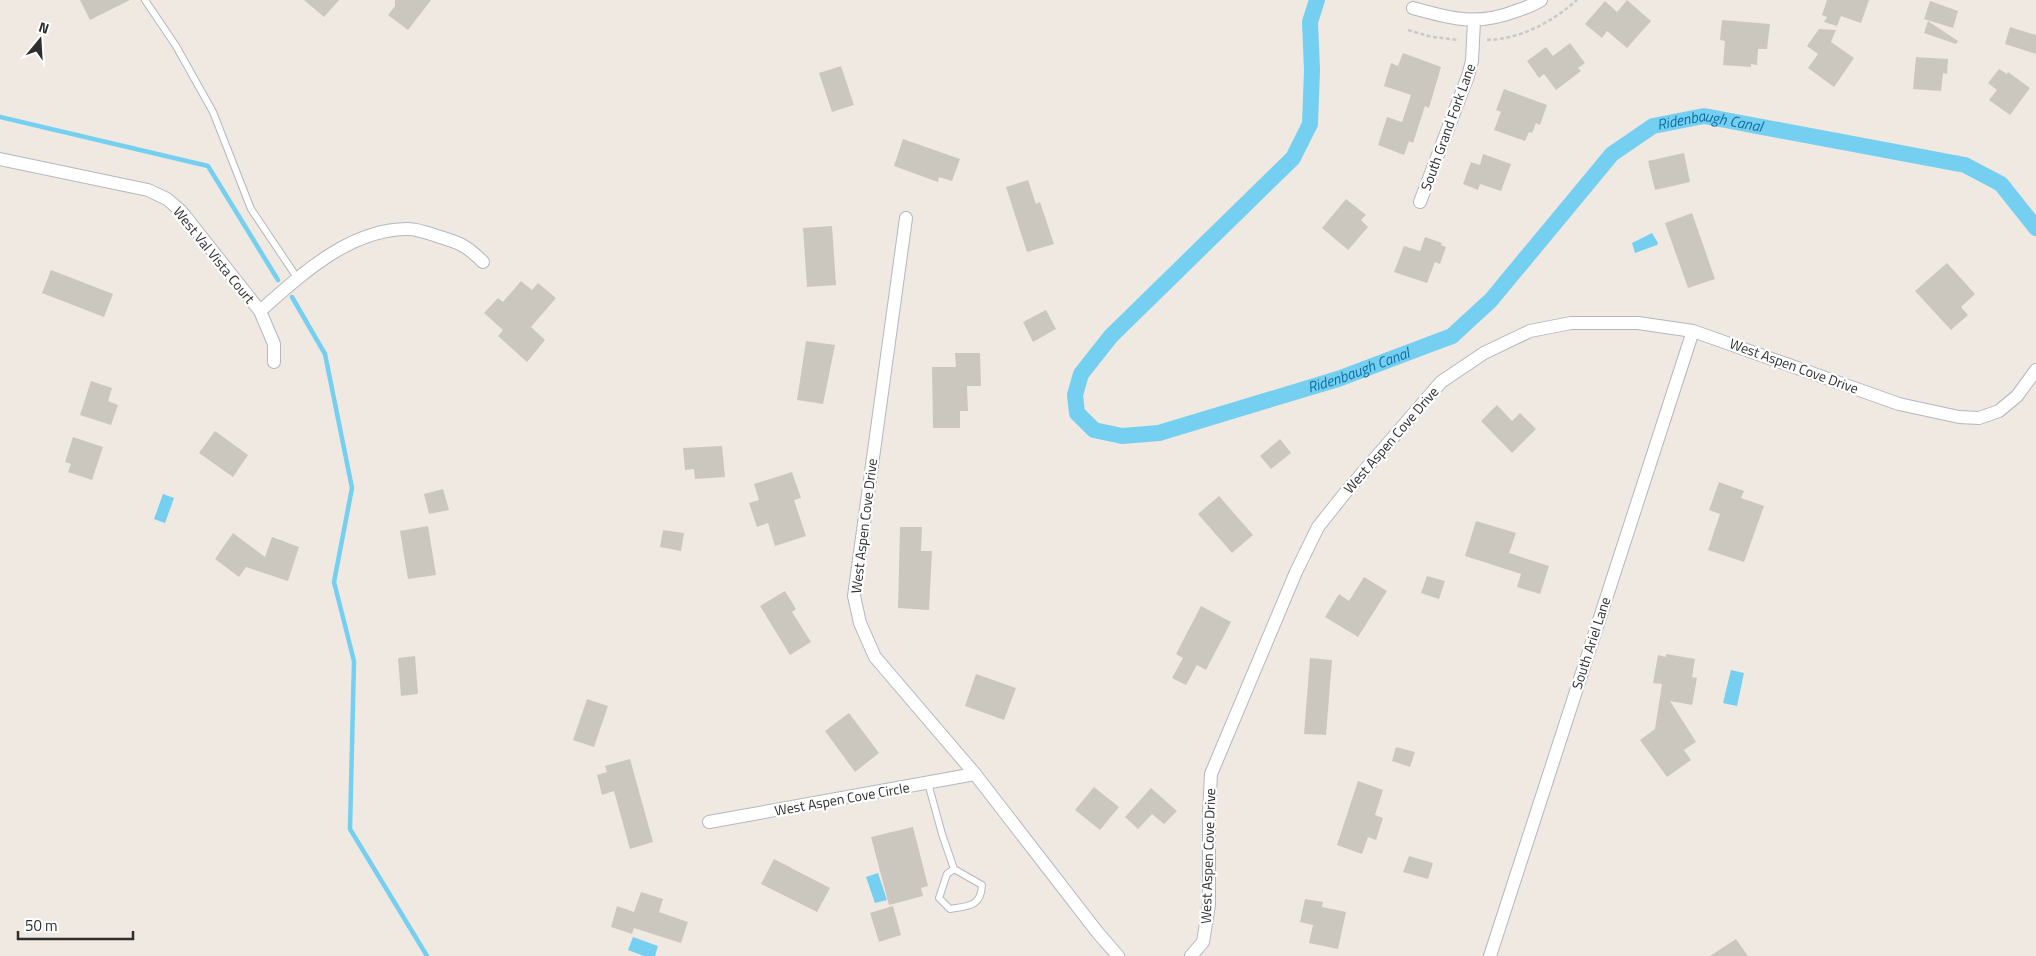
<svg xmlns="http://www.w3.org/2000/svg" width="2036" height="956" font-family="'Titillium Web',sans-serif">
<rect width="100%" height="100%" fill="#efe9e1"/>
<path fill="#75cff0" d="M1652 233 1658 243 1657 245 1635 253 1632 243Z
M163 494 174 498 165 523 154 519Z
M1731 670 1744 673 1737 706 1723 703Z
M878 873 887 900 875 903 866 877Z
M633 937 658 946 655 956H644L628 950Z"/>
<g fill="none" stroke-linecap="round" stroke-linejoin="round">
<path stroke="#75cff0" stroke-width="4.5" d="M0 117 208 166 278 280
M292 297 325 354 352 488 334 582 354 661 350 829 427 956"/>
<path stroke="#75cff0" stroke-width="16" id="s1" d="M1317 0 1310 22 1312 70 1310 124 1293 158 1111 336 1081 374 1075 395 1077 413 1094 430 1122 436 1159 433 1338 379 1452 336 1491 300 1612 154 1653 126 1704 116 1965 165 2001 184 2036 228"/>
</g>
<path fill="#cbc7bf" d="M80 0H130L90 20Z
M304 0H339L324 17Z
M395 0H431L408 30 388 15 395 6Z
M1627 0 1651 21 1627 48 1607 31 1602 38 1585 24 1605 1 1617 12Z
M1827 0H1869L1861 23 1841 16 1837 26 1824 22 1827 17 1822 15Z
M1930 1 1958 11 1953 28 1924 19Z
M1722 20 1770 24 1767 49H1758L1757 65 1751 64V67L1723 65 1725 41 1720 40Z
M1928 21 1958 41 1956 44 1924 33Z
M2010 27 2036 35V54L2005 44Z
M1819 29 1836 30 1831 42 1854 58 1834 87 1808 68 1818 54 1807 46Z
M1570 43 1585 63 1578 68 1581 71 1556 90 1544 74 1539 78 1527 61 1546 47 1553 56Z
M1403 53 1441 67 1429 108 1425 106 1413 143 1409 141 1404 155 1378 145 1387 117 1402 122 1411 95 1384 86 1391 63 1398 66Z
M1916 57 1948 59 1947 74 1943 73 1941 91 1913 89Z
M841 66 854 105 832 112 819 73Z
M1999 69 2007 74 2008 72 2030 88 2010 115 1989 100 1997 90 1988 83Z
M1504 89 1547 105 1540 125 1536 123 1532 133 1529 132 1525 141 1494 130 1501 112 1496 110Z
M903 139 960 159 952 181 939 177 938 182 894 166Z
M1684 153 1690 182 1655 190 1648 161Z
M1483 154 1511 164 1501 191 1480 184 1478 190 1463 184 1471 162 1480 165Z
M1028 180 1036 204 1040 202 1054 244 1027 252 1006 187Z
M1346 199 1366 215 1361 220 1368 227 1348 250 1322 228Z
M1692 213 1715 279 1688 288 1665 223Z
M832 226 836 285 807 287 803 228Z
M1425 237 1442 243 1441 245 1446 247 1440 264 1435 262 1427 283 1394 272 1404 246 1420 251Z
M1947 263 1975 294 1961 307 1968 315 1951 330 1915 291Z
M51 270 113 294 104 317 42 293Z
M521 281 532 290 538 283 556 298 531 327 545 340 527 362 498 336 503 330 484 313 498 298 503 302Z
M1046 310 1056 329 1033 342 1023 322Z
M806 341 835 345 823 404 797 400Z
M955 353H980L981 386H967L968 411H960V428H933L932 367H956Z
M91 381 112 388 108 401 118 405 111 425 80 415Z
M1497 405 1512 421 1520 413 1536 429 1512 453 1481 421Z
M215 431 248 455 233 477 199 453Z
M73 437 103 447 92 480 68 472 71 464 65 462Z
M1280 439 1291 453 1271 469 1260 456Z
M722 446 725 477 695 479 694 469 685 470 683 448Z
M792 472 801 498 794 500 806 536 775 546 768 523 757 527 749 503 759 500 754 484Z
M1719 482 1744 491 1741 498 1764 506 1744 562 1708 550 1720 514 1709 510Z
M443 489 449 510 429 514 424 494Z
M1219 496 1253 535 1232 553 1198 514Z
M1476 521 1516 533 1509 553 1549 566 1540 594 1517 587 1521 574 1465 556Z
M428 526 436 575 408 579 400 531Z
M900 527H922L921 551H932L929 610 898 608Z
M663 530 684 533 681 551 660 547Z
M233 533 265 557 272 537 299 547 288 581 246 567 239 577 215 559Z
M1427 576 1445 581 1439 599 1421 593Z
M1364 577 1387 591 1358 637 1325 617 1339 594 1349 601Z
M785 591 796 609 792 612 811 642 790 655 760 606Z
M1201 606 1231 622 1206 670 1197 665 1186 685 1172 678 1183 658 1176 654Z
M1666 654 1695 659 1692 677 1697 678 1692 705 1670 701 1696 742 1684 750 1691 760 1667 777 1640 740 1655 729 1662 684 1653 683 1658 655 1666 657Z
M415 656 418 694 401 696 398 658Z
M1310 658 1332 660 1326 735 1304 734Z
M976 674 1016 688 1004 720 965 706Z
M587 699 608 706 594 747 573 740Z
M849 713 879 753 855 772 825 731Z
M1396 747 1415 752 1410 767 1392 761Z
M630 759 653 842 630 849 614 791 602 795 597 775 607 772 605 766Z
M1358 781 1383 790 1375 815 1383 818 1376 840 1368 837 1362 854 1337 845Z
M1094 787 1119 807 1100 830 1075 810Z
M1151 788 1177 811 1164 824 1152 814 1138 829 1125 817Z
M913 827 928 886 921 888 923 896 889 905 871 837Z
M1409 856 1433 863 1428 879 1403 872Z
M774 859 830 888 817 912 761 884Z
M641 892 663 899 659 912 688 922 681 943 634 928 632 934 611 927 617 906 634 912Z
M1305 899 1323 902 1322 907 1346 912 1338 949 1309 943 1313 925 1300 922Z
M893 906 901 935 879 942 870 913Z
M1736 939 1748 956H1710Z"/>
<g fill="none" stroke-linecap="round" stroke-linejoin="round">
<g stroke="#b4b7c1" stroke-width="8">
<path id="service" d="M145 0 176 46 213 112 251 209 298 279
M928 783 942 834 954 869 982 885C981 907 968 906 950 909L939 898 947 874 954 869"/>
</g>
<g stroke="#b4b7c1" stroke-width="14">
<path id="minor" d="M1413 8C1452 19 1477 26 1516 11 1525 8 1534 5 1541 0
M0 159 148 190 167 199 181 211 260 311 274 344V362
M1420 202 1468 76 1472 61 1474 21
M906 218 854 596 860 623 875 657 975 774 1098 933 1118 956
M260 311C301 275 349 229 408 229 417 229 428 233 437 236 460 243 466 245 483 262
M709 822 975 774
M1191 956 1203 942 1209 905V813L1211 774 1296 572 1318 527 1345 493 1441 382 1484 353 1530 331 1571 323H1638L1693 331 1899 404 1959 417 1979 418 1999 411 2017 396 2036 370
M1490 956 1693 331"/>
</g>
<path stroke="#c9c9c9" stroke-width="2.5" stroke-dasharray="4 2.5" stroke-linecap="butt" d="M1408 30 1432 37 1459 40
M1487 40C1521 39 1552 22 1577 0"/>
<use href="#service" stroke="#fff" stroke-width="6"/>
<use href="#minor" stroke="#fff" stroke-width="12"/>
</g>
<g text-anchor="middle" stroke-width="4.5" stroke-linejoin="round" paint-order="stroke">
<g font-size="14" fill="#2e2e2e" stroke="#fff">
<text transform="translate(1448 127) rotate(-70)" y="5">South Grand Fork Lane</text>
<text transform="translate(214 255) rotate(51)" y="5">West Val Vista Court</text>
<text transform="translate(1794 366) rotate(20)" y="5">West Aspen Cove Drive</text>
<text transform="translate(1391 440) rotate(-49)" y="5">West Aspen Cove Drive</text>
<text transform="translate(864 526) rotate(-83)" y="5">West Aspen Cove Drive</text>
<text transform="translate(1591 643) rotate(-72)" y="5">South Ariel Lane</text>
<text transform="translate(842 799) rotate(-10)" y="5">West Aspen Cove Circle</text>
<text transform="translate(1208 856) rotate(-88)" y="5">West Aspen Cove Drive</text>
</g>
<g font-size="15" font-style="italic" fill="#0d6fa3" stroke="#fff">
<text dy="5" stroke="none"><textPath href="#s1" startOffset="1255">Ridenbaugh Canal</textPath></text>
<text dy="5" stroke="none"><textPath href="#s1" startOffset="805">Ridenbaugh Canal</textPath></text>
</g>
</g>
<g transform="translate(40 40) rotate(18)" stroke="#ffffff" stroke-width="4" paint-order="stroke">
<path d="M0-4L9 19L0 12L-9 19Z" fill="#2e2e2e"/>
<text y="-8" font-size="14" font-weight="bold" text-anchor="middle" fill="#2e2e2e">N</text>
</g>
<path d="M18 931v8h115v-8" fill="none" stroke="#2e2e2e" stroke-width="2.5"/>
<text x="25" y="931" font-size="15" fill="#2e2e2e" stroke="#ffffff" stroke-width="4" paint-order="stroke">50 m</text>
</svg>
